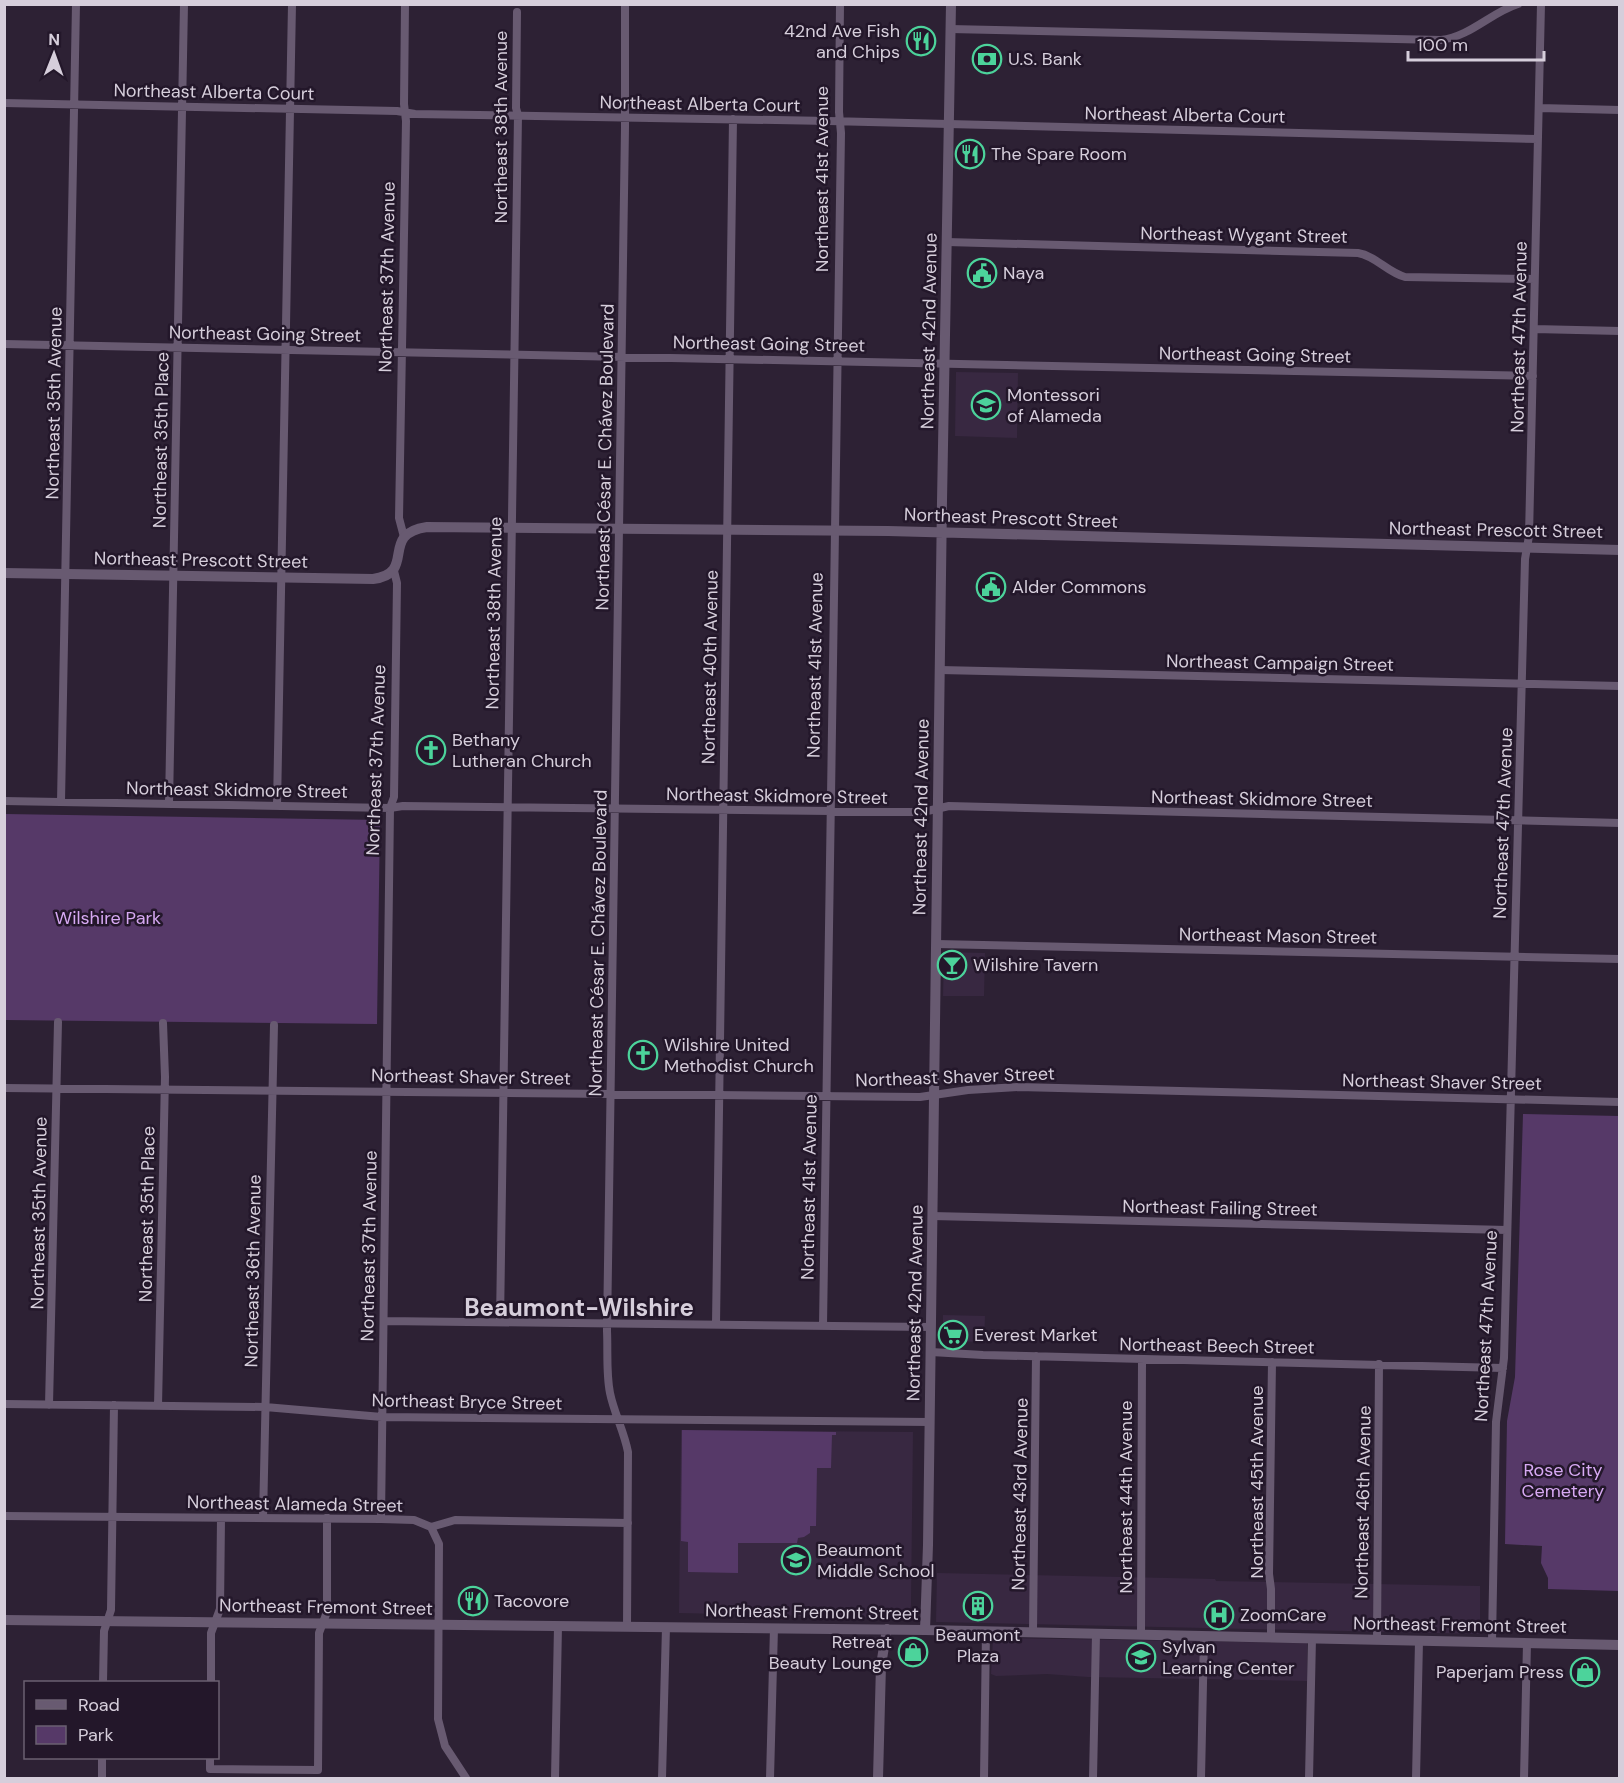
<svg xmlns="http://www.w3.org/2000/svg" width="1624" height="1783" font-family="'DM Sans',sans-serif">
<rect width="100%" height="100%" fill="#2d2134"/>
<path fill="#382841" d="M956 372 1018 373 1017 438 955 436Z
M944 952 985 953 984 996H943Z
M943 1315 985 1316 984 1342 943 1341Z
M681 1430 913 1432 911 1605 910 1611 899 1618 679 1613Z
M937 1573 1215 1579 1216 1581 1480 1586V1634L936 1622Z
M993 1638 1307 1643V1681L1088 1677 1047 1674 996 1676 991 1674Z"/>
<path fill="#563968" d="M5 814 380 820 377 1024 5 1020Z
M1523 1114 1619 1116V1591L1548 1589V1578L1541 1563 1542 1546 1505 1544 1507 1421 1515 1377Z
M682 1430 836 1432V1435H832L831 1468H817L816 1526H810V1533L804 1537 798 1538 797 1543H738V1573L688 1572V1542L681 1541Z"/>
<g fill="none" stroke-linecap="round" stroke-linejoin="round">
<path stroke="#685a71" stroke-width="8" d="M625 4V127L607 1331C608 1352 606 1373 610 1393 614 1413 624 1431 628 1452L627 1627
M950 29 1441 40C1471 36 1490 13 1518 4
M4 103 397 111 415 114 829 121 1538 139
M1539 108 1620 110
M947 242 1358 253C1376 256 1387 272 1405 277L1534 279
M1534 329 1620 331
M4 344 1533 376
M404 537 399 518 406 121 404 104 405 4
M940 670 1620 686
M4 801 390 808 403 806 923 812 949 806 1620 823
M61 802 76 4
M169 804 184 4
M277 806 292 4
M936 944 1620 959
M4 1088 920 1097 968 1090 1018 1087 1620 1102
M932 1216 1507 1230
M384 1321 931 1327
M500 1322 518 115 516 108 517 12
M716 1324 733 119
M823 1326 841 133 839 112 840 4
M931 1352 983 1355 1503 1368
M4 1404 265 1407 382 1417 930 1422
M49 1405 58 1022
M158 1406 165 1077 163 1023
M4 1516 381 1519 414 1520 431 1527 439 1544 438 1719 445 1746 466 1778
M263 1518 274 1025
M381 1519 390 808 394 797 397 583 394 571
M431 1527 455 1520 628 1523
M1033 1632 1036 1356
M1141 1635 1142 1359
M1271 1637V1589L1269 1574 1272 1362
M1377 1640 1379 1364
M1492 1642 1496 1422 1504 1358 1525 559 1529 536 1541 4
M103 1682 104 1631 111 1610 114 1405
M211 1682V1633L220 1609 221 1518
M210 1758V1769L318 1770 319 1633 327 1612V1518
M102 1778V1758
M555 1778 558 1626
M662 1778 666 1627
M770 1778 774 1628
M984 1778 986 1631
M1093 1778 1096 1634
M1201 1778 1204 1636
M1309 1778 1312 1638
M1416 1778 1419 1641
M1524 1778 1527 1643"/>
<path stroke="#685a71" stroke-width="10" d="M4 573 373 579C418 573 378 534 427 527L888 531 1620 550
M4 1620 925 1630 1620 1645
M925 1630 928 1545 942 501 951 4
M878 1778 881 1665 887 1629"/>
</g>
<defs>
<g id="restaurant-ring" transform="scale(1.5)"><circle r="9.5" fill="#23172a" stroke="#4cd39b" stroke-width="1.5"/><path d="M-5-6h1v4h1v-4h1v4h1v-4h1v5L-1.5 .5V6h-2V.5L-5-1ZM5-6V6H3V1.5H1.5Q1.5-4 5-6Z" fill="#4cd39b"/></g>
<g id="bank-ring" transform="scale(1.5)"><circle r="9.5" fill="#23172a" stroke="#4cd39b" stroke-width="1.5"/><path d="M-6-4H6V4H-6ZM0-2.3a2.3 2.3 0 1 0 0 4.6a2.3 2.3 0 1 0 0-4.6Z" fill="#4cd39b"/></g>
<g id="civic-ring" transform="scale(1.5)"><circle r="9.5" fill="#23172a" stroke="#4cd39b" stroke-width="1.5"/><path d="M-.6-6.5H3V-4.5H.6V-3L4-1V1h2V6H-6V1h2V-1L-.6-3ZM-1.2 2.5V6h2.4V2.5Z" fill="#4cd39b"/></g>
<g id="school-ring" transform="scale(1.5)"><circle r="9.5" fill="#23172a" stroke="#4cd39b" stroke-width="1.5"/><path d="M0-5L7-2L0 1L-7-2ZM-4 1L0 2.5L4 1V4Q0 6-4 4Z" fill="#4cd39b"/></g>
<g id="church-ring" transform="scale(1.5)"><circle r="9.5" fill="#23172a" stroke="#4cd39b" stroke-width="1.5"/><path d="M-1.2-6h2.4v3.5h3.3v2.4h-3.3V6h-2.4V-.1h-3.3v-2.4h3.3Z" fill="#4cd39b"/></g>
<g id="bar-ring" transform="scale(1.5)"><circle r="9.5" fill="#23172a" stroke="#4cd39b" stroke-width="1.5"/><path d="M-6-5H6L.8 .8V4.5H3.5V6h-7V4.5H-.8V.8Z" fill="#4cd39b"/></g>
<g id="supermarket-ring" transform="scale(1.5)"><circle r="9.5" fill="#23172a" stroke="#4cd39b" stroke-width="1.5"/><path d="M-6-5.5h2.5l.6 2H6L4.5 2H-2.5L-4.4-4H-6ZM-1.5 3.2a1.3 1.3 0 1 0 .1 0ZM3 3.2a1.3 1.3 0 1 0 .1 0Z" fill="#4cd39b"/></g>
<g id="building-ring" transform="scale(1.5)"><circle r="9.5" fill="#23172a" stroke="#4cd39b" stroke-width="1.5"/><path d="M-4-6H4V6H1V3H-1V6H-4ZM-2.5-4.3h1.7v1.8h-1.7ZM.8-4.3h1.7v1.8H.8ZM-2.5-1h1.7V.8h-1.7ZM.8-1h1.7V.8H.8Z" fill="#4cd39b"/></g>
<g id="hospital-ring" transform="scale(1.5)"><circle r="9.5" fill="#23172a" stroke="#4cd39b" stroke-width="1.5"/><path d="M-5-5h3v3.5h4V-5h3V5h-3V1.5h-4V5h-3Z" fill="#4cd39b"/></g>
<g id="shop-ring" transform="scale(1.5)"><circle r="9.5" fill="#23172a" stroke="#4cd39b" stroke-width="1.5"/><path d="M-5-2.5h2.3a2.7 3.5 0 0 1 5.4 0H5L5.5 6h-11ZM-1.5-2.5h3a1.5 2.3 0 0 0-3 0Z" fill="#4cd39b"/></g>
</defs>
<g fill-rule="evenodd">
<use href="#restaurant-ring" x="921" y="41"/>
<use href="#bank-ring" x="987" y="59"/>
<use href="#restaurant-ring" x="970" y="154"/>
<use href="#civic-ring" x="982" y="273"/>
<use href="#school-ring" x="986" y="405"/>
<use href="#civic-ring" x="991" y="587"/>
<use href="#church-ring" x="431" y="750"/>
<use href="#bar-ring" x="952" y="965"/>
<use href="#church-ring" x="643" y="1055"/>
<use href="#supermarket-ring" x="953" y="1335"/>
<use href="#school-ring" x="796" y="1560"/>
<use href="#restaurant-ring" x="473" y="1601"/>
<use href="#building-ring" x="978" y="1606"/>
<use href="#hospital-ring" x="1219" y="1615"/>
<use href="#shop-ring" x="913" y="1652"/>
<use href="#school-ring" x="1141" y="1657"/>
<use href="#shop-ring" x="1585" y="1672"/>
</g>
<g text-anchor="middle" stroke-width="5" stroke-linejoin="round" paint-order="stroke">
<g font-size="18" fill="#d6cedb" stroke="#23172a" text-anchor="start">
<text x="900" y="37" text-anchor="end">42nd Ave Fish<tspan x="900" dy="21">and Chips</tspan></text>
<text x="1008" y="65">U.S. Bank</text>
<text x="991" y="160">The Spare Room</text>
<text x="1003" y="279">Naya</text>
<text x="1007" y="401">Montessori<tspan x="1007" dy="21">of Alameda</tspan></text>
<text x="1012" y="593">Alder Commons</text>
<text x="452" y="746">Bethany<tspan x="452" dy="21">Lutheran Church</tspan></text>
<text x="973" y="971">Wilshire Tavern</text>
<text x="664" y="1051">Wilshire United<tspan x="664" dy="21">Methodist Church</tspan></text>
<text x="974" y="1341">Everest Market</text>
<text x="817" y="1556">Beaumont<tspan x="817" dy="21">Middle School</tspan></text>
<text x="494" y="1607">Tacovore</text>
<text x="1240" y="1621">ZoomCare</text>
<text x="978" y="1641" text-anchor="middle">Beaumont<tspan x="978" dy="21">Plaza</tspan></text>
<text x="892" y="1648" text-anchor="end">Retreat<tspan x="892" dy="21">Beauty Lounge</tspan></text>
<text x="1162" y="1653">Sylvan<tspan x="1162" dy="21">Learning Center</tspan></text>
<text x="1564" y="1678" text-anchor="end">Paperjam Press</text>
</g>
<g font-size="18" fill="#d6cedb" stroke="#23172a">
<text transform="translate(214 92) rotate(1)" y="6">Northeast Alberta Court</text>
<text transform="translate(700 104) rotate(1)" y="6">Northeast Alberta Court</text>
<text transform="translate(1185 115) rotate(1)" y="6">Northeast Alberta Court</text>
<text transform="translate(501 127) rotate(-90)" y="6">Northeast 38th Avenue</text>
<text transform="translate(822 179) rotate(-90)" y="6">Northeast 41st Avenue</text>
<text transform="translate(1244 235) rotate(1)" y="6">Northeast Wygant Street</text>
<text transform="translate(387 277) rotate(-89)" y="6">Northeast 37th Avenue</text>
<text transform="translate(929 331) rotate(-89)" y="6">Northeast 42nd Avenue</text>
<text transform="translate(265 334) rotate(1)" y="6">Northeast Going Street</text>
<text transform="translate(1519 337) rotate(-89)" y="6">Northeast 47th Avenue</text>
<text transform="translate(769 344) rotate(1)" y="6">Northeast Going Street</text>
<text transform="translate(1255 355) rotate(1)" y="6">Northeast Going Street</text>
<text transform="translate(54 403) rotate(-89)" y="6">Northeast 35th Avenue</text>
<text transform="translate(161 440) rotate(-89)" y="6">Northeast 35th Place</text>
<text transform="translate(605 457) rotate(-89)" y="6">Northeast César E. Chávez Boulevard</text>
<text transform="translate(1011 518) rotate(2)" y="6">Northeast Prescott Street</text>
<text transform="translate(1496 530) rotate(1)" y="6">Northeast Prescott Street</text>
<text transform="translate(201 560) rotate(1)" y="6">Northeast Prescott Street</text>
<text transform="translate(494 613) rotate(-89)" y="6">Northeast 38th Avenue</text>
<text transform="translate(1280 663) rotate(1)" y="6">Northeast Campaign Street</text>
<text transform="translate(815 665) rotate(-89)" y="6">Northeast 41st Avenue</text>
<text transform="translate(710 667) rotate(-89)" y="6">Northeast 40th Avenue</text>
<text transform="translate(376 760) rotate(-88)" y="6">Northeast 37th Avenue</text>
<text transform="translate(237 790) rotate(1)" y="6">Northeast Skidmore Street</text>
<text transform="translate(777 796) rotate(1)" y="6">Northeast Skidmore Street</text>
<text transform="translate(1262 799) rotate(1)" y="6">Northeast Skidmore Street</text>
<text transform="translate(921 817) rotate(-89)" y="6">Northeast 42nd Avenue</text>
<text transform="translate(1503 823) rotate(-88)" y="6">Northeast 47th Avenue</text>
<text transform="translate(1278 936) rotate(1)" y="6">Northeast Mason Street</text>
<text transform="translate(598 943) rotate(-89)" y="6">Northeast César E. Chávez Boulevard</text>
<text transform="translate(471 1077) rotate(1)" y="6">Northeast Shaver Street</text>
<text transform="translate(955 1077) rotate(-2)" y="6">Northeast Shaver Street</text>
<text transform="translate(1442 1082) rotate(1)" y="6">Northeast Shaver Street</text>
<text transform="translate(809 1187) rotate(-89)" y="6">Northeast 41st Avenue</text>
<text transform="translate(1220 1208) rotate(1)" y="6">Northeast Failing Street</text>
<text transform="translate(39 1213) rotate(-89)" y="6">Northeast 35th Avenue</text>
<text transform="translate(147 1214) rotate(-89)" y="6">Northeast 35th Place</text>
<text transform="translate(369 1246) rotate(-89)" y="6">Northeast 37th Avenue</text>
<text transform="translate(253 1271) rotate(-89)" y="6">Northeast 36th Avenue</text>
<text transform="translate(915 1303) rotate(-89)" y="6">Northeast 42nd Avenue</text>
<text transform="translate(1486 1326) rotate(-87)" y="6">Northeast 47th Avenue</text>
<text transform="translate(1217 1346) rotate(1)" y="6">Northeast Beech Street</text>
<text transform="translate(467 1402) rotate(1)" y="6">Northeast Bryce Street</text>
<text transform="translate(1257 1482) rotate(-90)" y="6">Northeast 45th Avenue</text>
<text transform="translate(1020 1494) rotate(-89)" y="6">Northeast 43rd Avenue</text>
<text transform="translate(1126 1497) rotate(-90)" y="6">Northeast 44th Avenue</text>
<text transform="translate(1363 1502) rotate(-89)" y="6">Northeast 46th Avenue</text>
<text transform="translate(295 1504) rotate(1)" y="6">Northeast Alameda Street</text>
<text transform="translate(326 1607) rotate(1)" y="6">Northeast Fremont Street</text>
<text transform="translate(812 1612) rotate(1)" y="6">Northeast Fremont Street</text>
<text transform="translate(1460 1625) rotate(1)" y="6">Northeast Fremont Street</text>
</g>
<g font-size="18" fill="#d7a9f3" stroke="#23172a">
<text x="108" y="924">Wilshire Park</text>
<text x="1563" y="1476">Rose City<tspan x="1563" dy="21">Cemetery</tspan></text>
</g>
<g font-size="24" font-weight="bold" fill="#d6cedb" stroke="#23172a">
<text x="579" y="1316">Beaumont-Wilshire</text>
</g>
</g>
<rect width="1624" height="1783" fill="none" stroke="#d6cedb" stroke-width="12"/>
<rect x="24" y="1681" width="195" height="78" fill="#23172a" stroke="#6b6071" stroke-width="1.5"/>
<rect x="36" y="1700" width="30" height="9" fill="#685a71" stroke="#6b6071" stroke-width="1.5"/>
<text x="78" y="1711" font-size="18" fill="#d6cedb">Road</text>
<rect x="36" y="1726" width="30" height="18" fill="#563968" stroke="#6b6071" stroke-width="1.5"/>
<text x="78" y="1741" font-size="18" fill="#d6cedb">Park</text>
<g transform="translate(54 54) rotate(1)" stroke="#23172a" stroke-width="4.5" paint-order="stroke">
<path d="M0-4.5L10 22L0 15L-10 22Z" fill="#d6cedb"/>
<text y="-9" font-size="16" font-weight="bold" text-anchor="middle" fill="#d6cedb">N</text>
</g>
<path d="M1408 51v9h136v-9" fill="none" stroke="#d6cedb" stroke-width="3"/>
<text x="1417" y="51" font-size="18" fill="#d6cedb" stroke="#23172a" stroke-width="4.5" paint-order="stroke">100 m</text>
</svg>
